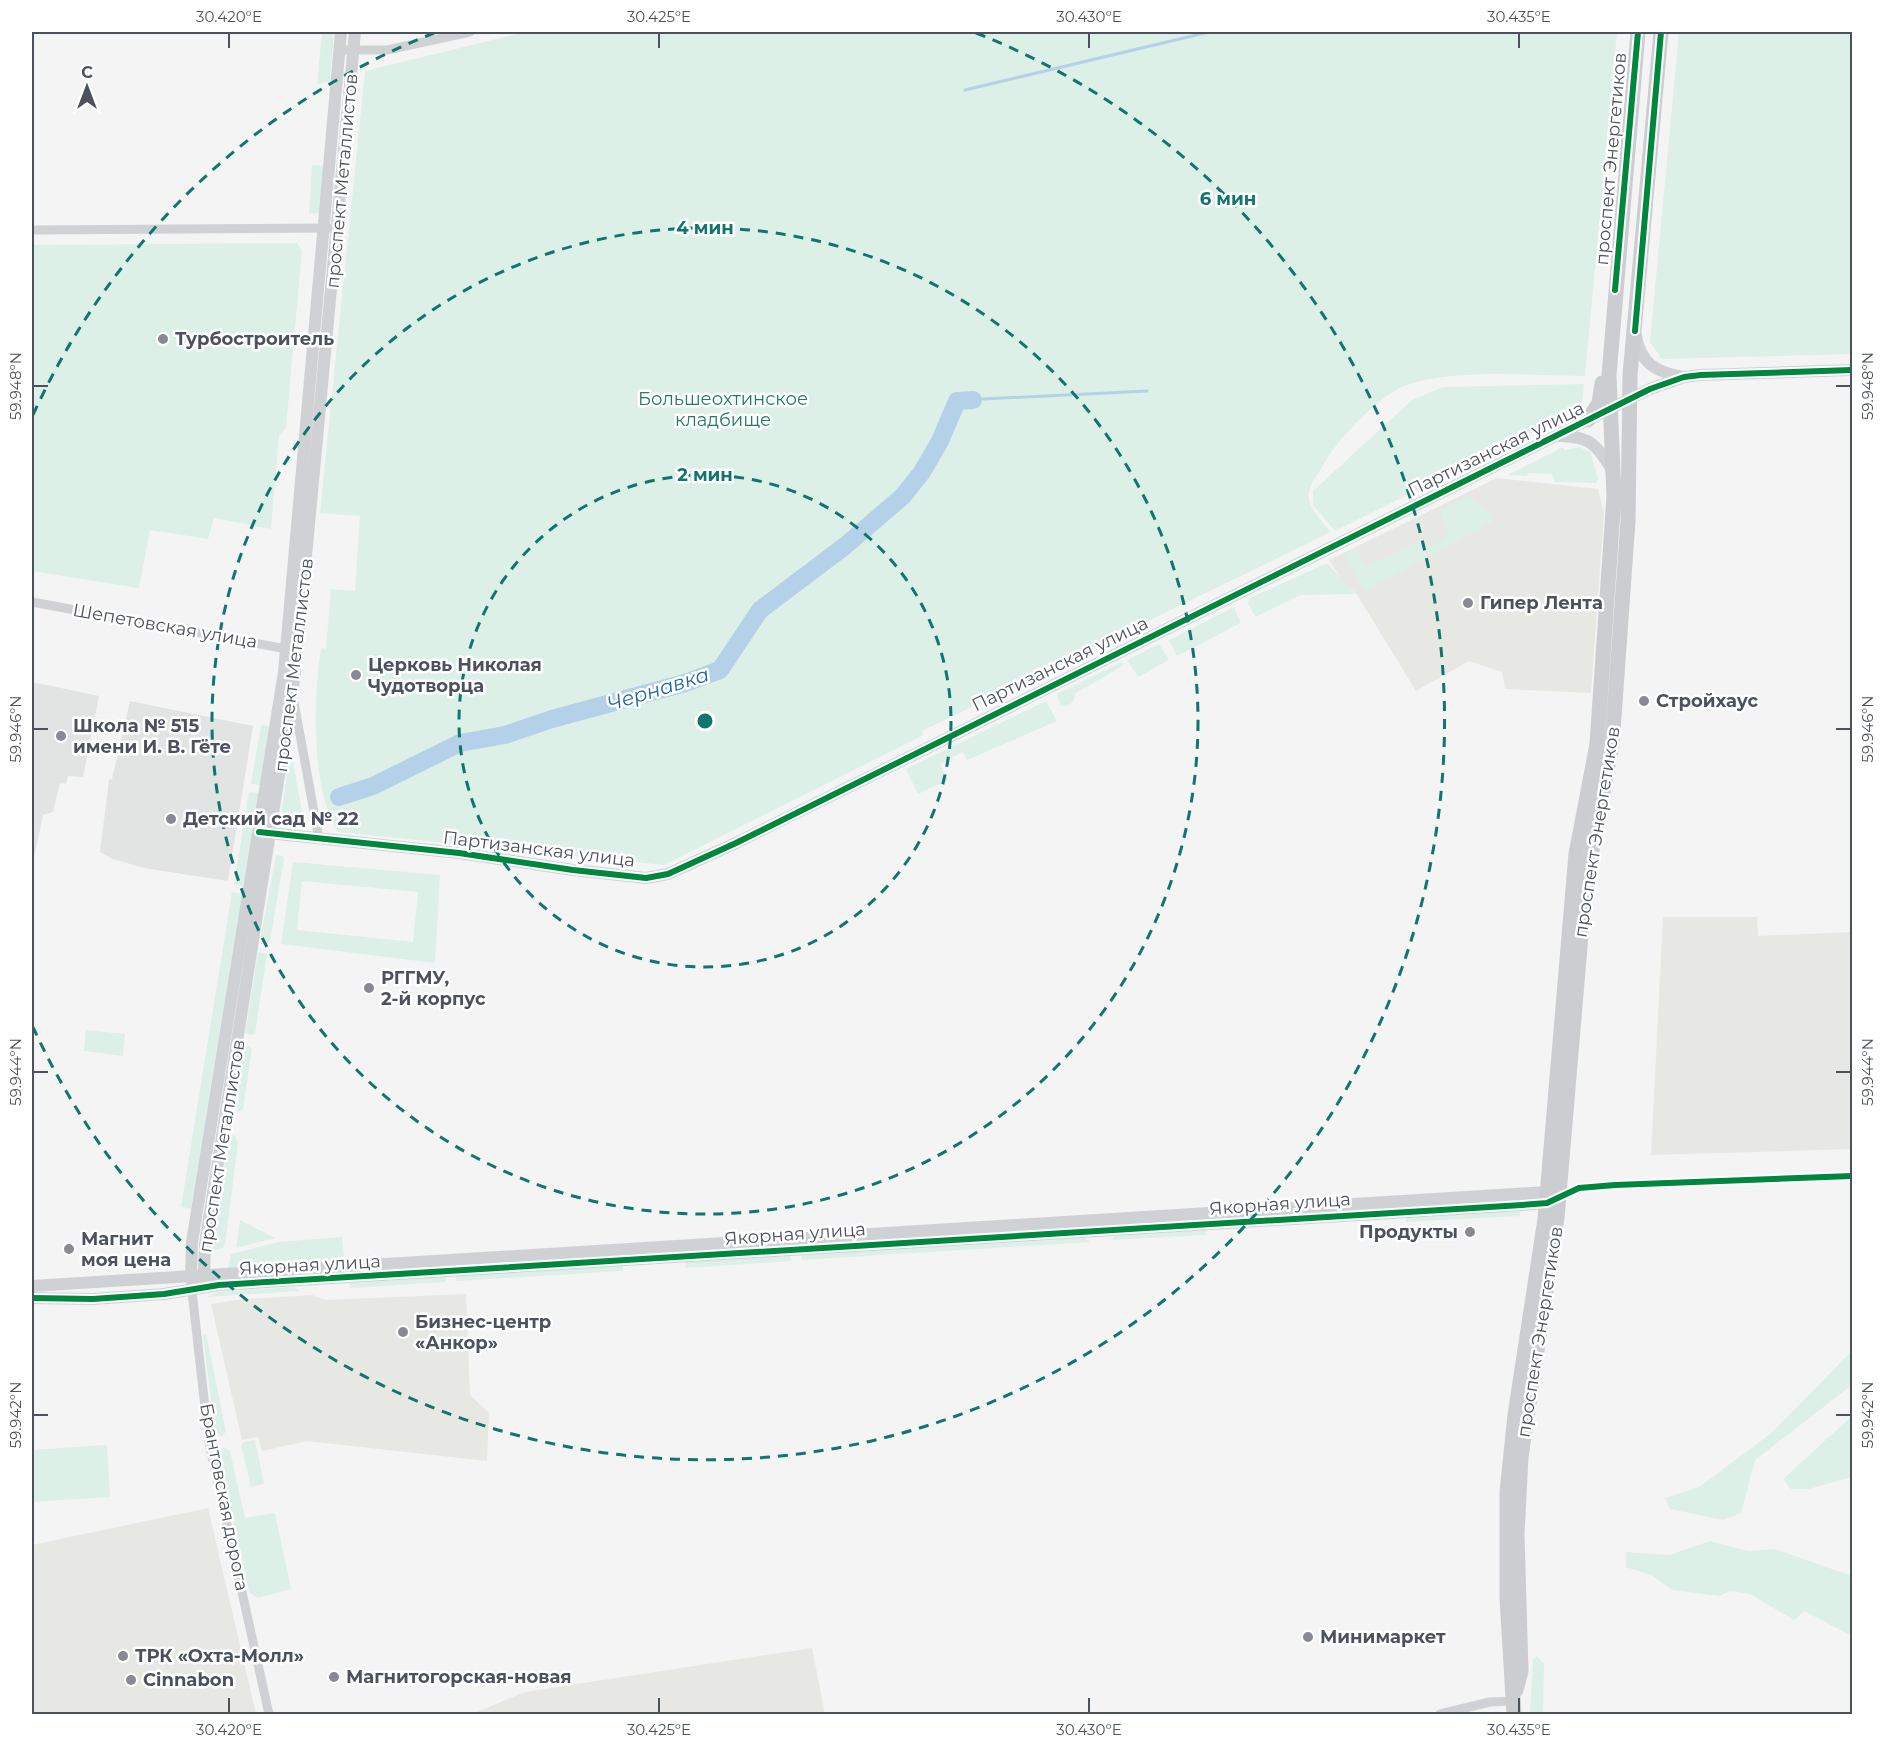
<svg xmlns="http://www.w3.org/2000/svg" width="1884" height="1746" font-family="Montserrat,sans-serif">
<rect width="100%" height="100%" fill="#f4f4f4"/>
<path fill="#e7e7e3" d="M1497 478 1598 489 1604 513 1591 693 1505 689 1502 672 1469 661 1416 691 1356 593 1342 580 1329 560Z
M1663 917H1757L1758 936 1852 932V1149L1651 1155Z
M466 1294 470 1395 489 1413 487 1461 307 1441 262 1451 258 1437 242 1440 211 1304 235 1300 312 1295 326 1300Z
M208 1508 256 1714H32V1545Z
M812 1648 825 1714H472L525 1692Z"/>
<path fill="#e2e3e3" d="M32 682 99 696 83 777 68 776 66 784 60 783 53 812 43 815 32 868Z
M130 701 253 726 228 881 144 868 113 859 100 852 109 780 112 779Z"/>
<path fill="#dcf0e8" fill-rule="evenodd" d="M322 32H334L330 81 317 84Z
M525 32H1617L1585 376C1529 376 1460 368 1407 385 1382 393 1340 437 1327 459 1303 497 1301 497 1331 532L922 731 924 735 664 865 338 832C311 790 313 698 321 648L326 649 331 589 355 591 360 516 320 513 365 71Z
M1679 32H1852V354L1662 359 1650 342Z
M312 165 325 166 321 214 309 213Z
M297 243 302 251 286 428 279 435 271 529 214 518 208 539 150 530 139 588 32 571V245Z
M1584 384 1582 406 1577 410 1335 531 1313 505V491L1412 400 1443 387Z
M1563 447 1565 450 1579 447 1590 452 1598 478 1596 483 1555 482 1552 474 1528 473 1527 476 1508 475Z
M1468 496 1491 514 1492 522 1430 556 1426 549 1449 535 1441 515 1442 509Z
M1420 541 1428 557 1365 591 1344 554 1356 548 1366 567Z
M1327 563 1356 594 1301 595 1255 617 1248 603 1250 598Z
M1234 607 1241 623 1177 656 1169 640Z
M1159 644 1169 660 1138 677 1127 660Z
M1122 662 1124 665 1076 693 1073 702 1065 707 1060 705 1057 694Z
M1046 701 1057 721 967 760 963 752 940 764 948 780 918 794 906 769Z
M261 725 269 726 260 785 251 784Z
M289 760 293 762 304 823 299 828 284 827 280 823Z
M249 792 259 793 243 886 234 884Z
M276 855 283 856 284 859 270 942 260 940Z
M293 862 440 875 435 963 281 944ZM302 881 418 892 413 942 297 930Z
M232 892 242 894 191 1209 181 1207Z
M258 952 267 954 255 1034 252 1035 245 1033Z
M86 1030 125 1034 123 1056 84 1051Z
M248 1046 252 1049 243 1109 237 1112 239 1098 235 1096 243 1047Z
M229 1133 235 1136 238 1144 225 1244 223 1248 212 1251Z
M1520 1211V1216L1406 1222V1218Z
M240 1220 275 1238 236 1248Z
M1205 1230 1206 1235 1111 1240 1115 1236Z
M342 1237 344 1256 340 1261 228 1268 231 1254 278 1242Z
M1084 1238 1091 1242 802 1260V1255Z
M790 1256 791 1261 686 1268 685 1262Z
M623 1266V1271L456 1281V1276Z
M446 1277V1282L350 1288V1283Z
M294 1287 300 1291 206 1297 218 1292Z
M206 1334 226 1431 222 1437 215 1433 203 1335Z
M1852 1351V1385L1755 1460 1741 1513 1723 1520 1670 1509 1665 1498 1699 1487 1770 1434Z
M1852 1416V1477L1809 1489H1791L1783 1479Z
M255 1440 264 1484 251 1487 241 1445 243 1442Z
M107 1445 110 1497 32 1502V1450Z
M225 1447 230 1451 245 1518 275 1513 291 1589 258 1598 249 1592 219 1453Z
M1710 1541 1748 1551 1775 1549 1852 1576V1636L1804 1611 1794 1620 1750 1594 1730 1591 1719 1596 1672 1590 1653 1576 1626 1567V1552L1669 1555Z
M1537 1656 1544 1664 1543 1714H1530L1533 1659Z"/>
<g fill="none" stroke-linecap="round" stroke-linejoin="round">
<path stroke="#b5d1e9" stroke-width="3" d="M965 90 1209 32
M983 399 1147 391"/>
<path stroke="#b5d1e9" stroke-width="18" d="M339 797 373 786 460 743 505 735 552 719 685 683 720 670 760 610 845 546 903 496 922 472 940 441 957 401 973 400"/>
<path stroke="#cfd1d4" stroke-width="9" d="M339 50H387L470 32
M32 230 329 228
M32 602 292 650
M294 702 319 839
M1559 1196 1579 1188 1615 1185 1852 1176
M191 1283 209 1443 269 1714
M1440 1714 1490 1702 1514 1701"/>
<path stroke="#cfd1d4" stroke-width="12" d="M1636 336C1641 364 1656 372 1683 377
M1559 436C1592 436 1597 446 1614 473
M259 832 459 853 573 870 646 878 668 874 736 843 1650 389 1684 377 1701 375 1852 370
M191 1277 192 1242 284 672 341 32
M200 1280 204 1276 205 1244 295 674 355 32
M32 1286 1547 1192 1554 1194
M32 1298 93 1299 164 1294 219 1285 1522 1205 1547 1203 1553 1199"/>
<path stroke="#cccdd0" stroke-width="15" d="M1588 420 1599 403 1602 383
M1516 1690 1521 1671 1517 1534 1521 1457 1557 1218 1585 888 1612 745 1628 521 1630 375 1661 32
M1514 1714 1507 1598V1492L1515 1415 1545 1219 1576 854 1597 744 1614 496 1609 375 1638 32"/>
<g stroke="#fff" stroke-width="10">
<path id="cycleway" d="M1615 290 1638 32
M1635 331 1661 32
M259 832 459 853 573 870 646 878 668 874 736 843 1650 389 1684 377 1701 375 1852 370
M32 1298 93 1299 164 1294 219 1285 1522 1205 1547 1203 1579 1188 1615 1185 1852 1176"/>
</g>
<use href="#cycleway" stroke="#00873e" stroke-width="6"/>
</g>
<path fill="none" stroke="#4c515e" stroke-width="2" d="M229 33V48M659 33V48M1089 33V48M1519 33V48M33 386H48M1836 386H1851M33 729H48M1836 729H1851M33 1072H48M1836 1072H1851M33 1415H48M1836 1415H1851M229 1698V1713M659 1698V1713M1089 1698V1713M1519 1698V1713"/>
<g fill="none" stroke="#0f766e" stroke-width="3" stroke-dasharray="10 8">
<circle cx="705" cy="721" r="246"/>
<circle cx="705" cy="721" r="493"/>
<path d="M33 415A739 739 0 0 1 434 33M976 33A739 739 0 1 1 33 1027"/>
</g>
<g fill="#878a92" stroke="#fff" stroke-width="2">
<circle cx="163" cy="339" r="6"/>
<circle cx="1468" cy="603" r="6"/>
<circle cx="356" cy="675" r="6"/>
<circle cx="1644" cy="701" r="6"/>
<circle cx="61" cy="736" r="6"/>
<circle cx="171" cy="819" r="6"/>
<circle cx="369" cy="988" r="6"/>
<circle cx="1470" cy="1232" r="6"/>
<circle cx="69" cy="1249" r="6"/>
<circle cx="403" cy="1332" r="6"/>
<circle cx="1308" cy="1637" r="6"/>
<circle cx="123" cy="1656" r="6"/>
<circle cx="334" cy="1677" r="6"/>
<circle cx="131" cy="1680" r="6"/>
</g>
<g text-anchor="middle" stroke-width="5" stroke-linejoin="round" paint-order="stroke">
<g font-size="18" fill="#4c515e" stroke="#fff">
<text transform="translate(1611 159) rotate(-85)" y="6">проспект Энергетиков</text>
<text transform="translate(342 181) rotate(-85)" y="6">проспект Металлистов</text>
<text transform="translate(1496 449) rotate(-26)" y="6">Партизанская улица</text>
<text transform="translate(165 626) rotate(10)" y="6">Шепетовская улица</text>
<text transform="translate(1060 664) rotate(-26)" y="6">Партизанская улица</text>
<text transform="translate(294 665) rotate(-83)" y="6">проспект Металлистов</text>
<text transform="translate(1597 832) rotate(-81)" y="6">проспект Энергетиков</text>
<text transform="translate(539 849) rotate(7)" y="6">Партизанская улица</text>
<text transform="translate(222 1146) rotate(-81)" y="6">проспект Металлистов</text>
<text transform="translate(1280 1204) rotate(-4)" y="6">Якорная улица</text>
<text transform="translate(795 1234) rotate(-4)" y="6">Якорная улица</text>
<text transform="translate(310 1265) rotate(-3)" y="6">Якорная улица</text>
<text transform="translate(1540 1332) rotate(-81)" y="6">проспект Энергетиков</text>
<text transform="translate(224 1497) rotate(79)" y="6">Брантовская дорога</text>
</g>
<g font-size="18" font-weight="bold" fill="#4c515e" stroke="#fff" text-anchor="start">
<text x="175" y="345">Турбостроитель</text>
<text x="1480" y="609">Гипер Лента</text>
<text x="368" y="671">Церковь Николая<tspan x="368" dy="21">Чудотворца</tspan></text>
<text x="1656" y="707">Стройхаус</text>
<text x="73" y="732">Школа № 515<tspan x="73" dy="21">имени И. В. Гёте</tspan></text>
<text x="183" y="825">Детский сад № 22</text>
<text x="381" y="984">РГГМУ,<tspan x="381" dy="21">2-й корпус</tspan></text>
<text x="1458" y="1238" text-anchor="end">Продукты</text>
<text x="81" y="1245">Магнит<tspan x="81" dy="21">моя цена</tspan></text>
<text x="415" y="1328">Бизнес-центр<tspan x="415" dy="21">«Анкор»</tspan></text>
<text x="1320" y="1643">Минимаркет</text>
<text x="135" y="1662">ТРК «Охта-Молл»</text>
<text x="346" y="1683">Магнитогорская-новая</text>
<text x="143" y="1686">Cinnabon</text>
</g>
<g font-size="18" fill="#237a64" stroke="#fff">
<text x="723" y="405">Большеохтинское<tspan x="723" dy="21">кладбище</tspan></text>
</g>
<g font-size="20" font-style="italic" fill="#1d65a0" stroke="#fff">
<text transform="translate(658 689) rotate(-17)" y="7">Чернавка</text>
</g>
</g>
<circle cx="705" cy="721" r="9" fill="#0f766e" stroke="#fff" stroke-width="3"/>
<g font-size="18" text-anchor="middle" font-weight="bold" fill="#0f766e" stroke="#fff" stroke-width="5" stroke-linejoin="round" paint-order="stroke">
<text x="1228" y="205">6 мин</text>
<text x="705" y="234">4 мин</text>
<text x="705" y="481">2 мин</text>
</g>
<rect width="1884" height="1746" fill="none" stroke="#ffffff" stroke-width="66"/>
<g transform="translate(87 87)" stroke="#ffffff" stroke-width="4.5" paint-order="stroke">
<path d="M0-4.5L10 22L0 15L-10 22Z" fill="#4c515e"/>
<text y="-9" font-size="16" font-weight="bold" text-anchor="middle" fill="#4c515e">С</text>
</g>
<rect x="33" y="33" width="1818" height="1680" fill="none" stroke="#4c515e" stroke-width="2"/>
<g font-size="15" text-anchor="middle" fill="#4c515e">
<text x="229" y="22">30.420°E</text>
<text x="659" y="22">30.425°E</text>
<text x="1089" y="22">30.430°E</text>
<text x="1519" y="22">30.435°E</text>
<text transform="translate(16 386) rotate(-90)" y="5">59.948°N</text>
<text transform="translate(1868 386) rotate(-90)" y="5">59.948°N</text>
<text transform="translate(16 729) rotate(-90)" y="5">59.946°N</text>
<text transform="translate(1868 729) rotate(-90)" y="5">59.946°N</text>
<text transform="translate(16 1072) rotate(-90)" y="5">59.944°N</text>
<text transform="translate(1868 1072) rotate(-90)" y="5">59.944°N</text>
<text transform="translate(16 1415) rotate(-90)" y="5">59.942°N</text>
<text transform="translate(1868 1415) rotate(-90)" y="5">59.942°N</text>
<text x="229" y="1735">30.420°E</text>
<text x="659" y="1735">30.425°E</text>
<text x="1089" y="1735">30.430°E</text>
<text x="1519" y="1735">30.435°E</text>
</g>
</svg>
